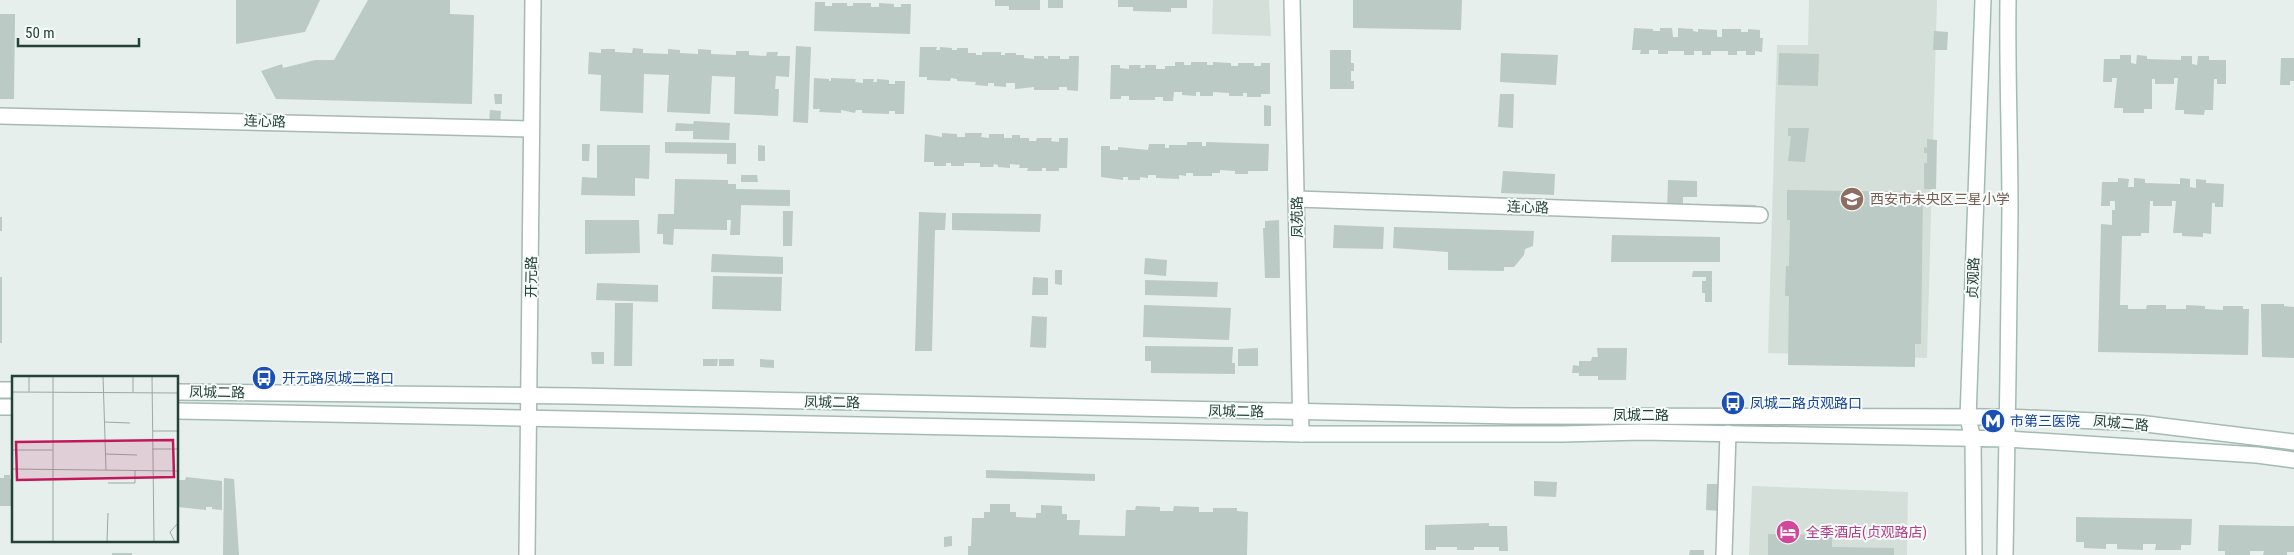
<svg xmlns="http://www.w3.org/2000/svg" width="2294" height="555" font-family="'Roboto Condensed','Noto Sans SC',sans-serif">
<rect width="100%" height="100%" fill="#e6efeb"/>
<path fill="#d4dfda" d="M1213 0H1269L1271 36 1212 34Z
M1809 0H1937L1927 358 1768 353 1777 45H1808Z
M1752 486 1908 492 1907 555H1749Z"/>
<path fill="#bbcac4" d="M236 0H320L305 32 236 44Z
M368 0H450V14L474 15 472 104 276 99 261 71 282 64 283 68 315 60H334Z
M995 0H1040V10H1009V6H995Z
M1048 0H1063V8H1048Z
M1118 0H1187V8H1171V12L1133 11V7H1118Z
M1353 0H1462L1461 30 1353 28Z
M815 2H825V6H832V3H847V6H853V3H871V7H879V3L894 4V7H901V4H911L910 34 814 31Z
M0 14H15L14 99H0Z
M1634 28 1653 29V31H1660V28H1672L1673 37H1678V28L1693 29V31L1698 32V29L1717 30V37H1722V29H1741V32H1748V29L1760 30V38H1763L1762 52 1755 51V55H1746V51H1737V55H1728V51H1711V55H1702V51H1694V55H1684V51H1668V54H1658V50H1649V54H1640L1641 50H1632Z
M1934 31 1948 32 1947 50H1933Z
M796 46 811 47 808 123 793 122Z
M920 47H937L936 50H940V47L952 48V50H957V48H968V53H976V55H982V52H1001V55H1005V53H1016V55H1024V58L1034 59V56H1044V58L1048 59V56H1060V59H1069V56H1079L1078 91 1067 90V87H1059V90H1034V87L1015 89V83H1006V87L994 86V83H988V86L975 85 976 82 957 81V79L951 78 950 81 927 80V77H919Z
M633 48 643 49V53L668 54V49L680 50V53L698 54V49L711 50V54L736 55V51H749V55L766 56 767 52H778L777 56H790L789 77 776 76 775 89H779L778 116 734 114 735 77 712 76 710 114 667 112 669 75 644 74 643 113 600 111 601 75 588 74 589 52 601 53V49H615V52L632 53Z
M1330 50H1351V63H1354V71H1351V81H1354V89H1330Z
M1501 53 1558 55 1556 85 1500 82Z
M1779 53 1819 54 1818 86 1778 85Z
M2120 55H2131V63L2136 64 2137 55 2147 56V59L2181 60V56H2192V64L2197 65 2198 56H2209V60H2226V84H2217V79H2214L2213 110H2205L2204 115 2184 114V110H2175L2178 78H2174V84H2155V79H2152V109H2144V113H2123V108H2114L2117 78H2112V82H2103L2104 59H2120Z
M2281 58H2294V81H2290V85H2280Z
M1175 62H1184V65H1191V62H1207V65H1213V62L1231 63V66H1238V63H1254V66H1261V63H1270V94H1261V97H1247V93H1243V96H1229V93L1213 92V96H1200V92H1196V96L1182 95V92H1174L1173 101H1163V97H1155V100H1129V96H1121V99H1110L1111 65H1120V68L1129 69V65H1141L1140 68H1145V65H1156V69H1165V66H1175Z
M814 78 829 79V81H831V78L856 79 855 82 863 83V79H874L873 82H877V79L889 80V84H895V81H905L904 114H895V111H889V114L862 113V110H856L855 113 841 110V113L819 112 820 109H813Z
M494 94H502V104H495Z
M1500 94H1514L1513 128 1498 127Z
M1264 105 1271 106V126H1264Z
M490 110 501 111 500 123 489 122Z
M694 121 730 123 729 140 693 139V131H675L676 123 693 124Z
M1788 128H1809L1805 162 1788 161 1791 136H1788Z
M942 133 957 134V137H965V133H982L981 137 989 138V134H1004V138H1012V135H1020V138H1029V141H1036L1037 138H1052L1051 141 1059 142V138H1068L1067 168H1059V171H1046V168H1042V171H1027L1028 168H1019L1020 165 1010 164V168L998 167V165L994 164 993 167H980V163H964V166H951V163H946V166H934V162H924L925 134 942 137Z
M1927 139 1937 140 1936 189H1924V163H1927V153H1924V147L1927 148Z
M665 142 736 143V164H727V154L665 153Z
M1187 142H1202V146H1206V142L1269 144 1268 171H1248V174H1235V171L1220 170V173H1212V176H1193V173H1186V176L1179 175V179L1156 178V175H1148V178L1140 177V180H1128V177H1123V180L1101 177V146H1110V150H1118V147L1148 150 1149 144H1165V148H1169V145H1187Z
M582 144H590L589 161H582Z
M597 145H650L649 179 635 178V196L581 195 582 177 597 178Z
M758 145 765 146V161H758Z
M1503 171 1555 174 1554 195 1501 193Z
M741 175H757L758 182H741Z
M2118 178 2129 179 2128 187H2134V178L2145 179V183L2180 184V178L2190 179V187L2196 188V179L2206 180V183L2224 184 2223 207H2215V203H2212L2211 234 2203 233V237L2182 236V233H2173L2176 201H2172V206H2153V201H2150L2149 233H2141V236H2122L2120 305H2128V309H2146L2147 305H2166V309H2186V305L2205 306V309L2223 310V306H2243V309H2249L2248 355 2098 352 2101 224 2112 225V210H2115V201H2110V206H2101L2102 182H2118Z
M675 179 728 180V184H736V189L790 190V206L741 205 740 235H730L731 220H727V230L674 229 673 245 663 244V234H657L658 214H674Z
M1668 180 1697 181V197H1683V211H1667Z
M1787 190 1923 192 1921 344H1915V367L1788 365 1789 296H1785L1786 266H1789L1790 220H1787Z
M1720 204 1756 205V216L1720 215Z
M783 211H793L792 246H783Z
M919 212 946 213 945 230H935L932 351H915Z
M952 213 1041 214 1040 232 952 230Z
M0 217H2V231H0Z
M585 220H639L640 253 585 254Z
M1279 220 1280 278H1265L1263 228H1265V221Z
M1334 225 1384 227 1383 249 1333 248Z
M1394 227 1534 231 1533 246 1525 249 1524 255 1514 267H1504V271L1448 270V252L1393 248Z
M1612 235 1720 237V262H1611Z
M712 254 783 257V274L711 272Z
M1145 258 1167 260 1166 276 1144 274Z
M1055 270H1062V285L1055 284Z
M1693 271H1712V302H1705V293H1702V281H1706V277H1692Z
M713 276 782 277 781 311 712 309Z
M0 277H2V343H0Z
M1033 277 1048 278V295H1032Z
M1145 280 1218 282 1217 297 1145 295Z
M597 283 658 285V302L596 300Z
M615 303H633L632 366H614Z
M2261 304H2284V306L2294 307V358L2262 357Z
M1144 305 1231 308 1229 340 1143 337Z
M1032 316 1047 317 1046 348 1030 347Z
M1145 346 1233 347 1232 363H1235V374L1151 373V361H1145Z
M1258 348V366H1238V349Z
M1597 348H1627L1626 380H1598V376H1579V373H1572L1573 365 1579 366V361H1591L1592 357H1598Z
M591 352H604V364H592Z
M703 359H718L717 366H703Z
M719 359H734V366H719Z
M760 359 774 360V368L760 367Z
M986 470 1095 474V481L986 478Z
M4 475H10V479H14V506H0V478H4Z
M186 477 222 481V510L212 509V507H206V510L178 507V480H185Z
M224 478 234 479 239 555H223Z
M1534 481 1557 482 1556 497 1534 496Z
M1707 484H1720L1719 511 1706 510Z
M990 504H1010V512H1016V517L1036 518V513H1041V505L1062 506V514H1067V520H1080L1079 535 1125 536 1126 510H1135L1136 506 1160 507V511H1173L1174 506 1199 507V512H1213V508H1237V511L1248 512 1247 555H968V546H971L972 518H984V512H990Z
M2076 517 2192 519 2191 545H2181V550H2155L2156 544H2143V550L2117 549V544H2106V549L2084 548V542H2076Z
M1489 523V526H1507L1508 551H1499V547H1474V550H1457V547H1436V550H1425V525Z
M2219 525 2294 526V552H2287V555H2263L2264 551H2250V555H2225V551H2218Z
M1768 534 1832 535V547L1894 548V555H1768Z
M952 536V546L944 547V537Z
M1690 550H1704V555H1689Z
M112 553H132V555H112Z"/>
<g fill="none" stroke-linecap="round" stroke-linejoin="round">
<g stroke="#a8b8b2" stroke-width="18">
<path id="minor" d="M0 116 531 129
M1297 199 1760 215
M1724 555 1728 433"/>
</g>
<g stroke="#a8b8b2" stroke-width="18">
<path id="tertiary" d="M1292 0 1301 434
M527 555 533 0"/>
</g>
<g stroke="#a4bbb3" stroke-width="18">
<path id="secondary" d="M0 390H14
M178 392 575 396 1512 416 2008 417 2138 423 2294 442
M0 407H14
M178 411 1301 434H1562L1642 432 2007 439 2257 455 2294 460
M1974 555 1973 439 1968 418 1983 0
M2005 555C2007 440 2009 326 2010 211 2010 141 2007 71 2008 0"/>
</g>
<use href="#minor" stroke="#fff" stroke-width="15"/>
<use href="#tertiary" stroke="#fff" stroke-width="15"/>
<use href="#secondary" stroke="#fff" stroke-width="15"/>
</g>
<defs>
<g id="school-disc" transform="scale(1.25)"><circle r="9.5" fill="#8d6e63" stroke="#f7fbf9"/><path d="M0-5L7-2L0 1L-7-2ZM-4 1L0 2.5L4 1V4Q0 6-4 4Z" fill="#fff"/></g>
<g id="bus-disc" transform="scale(1.25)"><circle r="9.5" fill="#1a4fb4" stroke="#f7fbf9"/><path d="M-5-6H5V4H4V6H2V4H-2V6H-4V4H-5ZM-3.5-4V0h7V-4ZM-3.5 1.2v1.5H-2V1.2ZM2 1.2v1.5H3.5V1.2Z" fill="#fff"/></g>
<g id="metro-disc" transform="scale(1.25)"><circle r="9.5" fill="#1a4fb4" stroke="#f7fbf9"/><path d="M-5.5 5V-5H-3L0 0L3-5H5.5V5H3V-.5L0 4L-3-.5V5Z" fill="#fff"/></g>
<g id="hotel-disc" transform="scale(1.25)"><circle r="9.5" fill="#d1479c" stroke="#f7fbf9"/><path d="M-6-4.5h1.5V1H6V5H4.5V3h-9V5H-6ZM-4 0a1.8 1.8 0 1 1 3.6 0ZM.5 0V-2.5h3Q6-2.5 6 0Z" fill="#fff"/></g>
</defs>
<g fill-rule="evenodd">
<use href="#school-disc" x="1852" y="199"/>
<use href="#bus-disc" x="264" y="378"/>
<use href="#bus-disc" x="1733" y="403"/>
<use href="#metro-disc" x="1993" y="421"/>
<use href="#hotel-disc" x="1788" y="532"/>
</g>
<g text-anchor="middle" stroke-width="4" stroke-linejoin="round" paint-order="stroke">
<g font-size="14" fill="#24423a" stroke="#f7fbf9">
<text transform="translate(265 121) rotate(2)" y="5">连心路</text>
<text transform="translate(1528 207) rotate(2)" y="5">连心路</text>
<text transform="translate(1297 217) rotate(-91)" y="5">凤苑路</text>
<text transform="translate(531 277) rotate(-89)" y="5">开元路</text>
<text transform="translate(1973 278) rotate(-88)" y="5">贞观路</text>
<text transform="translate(217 392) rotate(1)" y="5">凤城二路</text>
<text transform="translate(832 402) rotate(1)" y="5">凤城二路</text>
<text transform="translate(1236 411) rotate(1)" y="5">凤城二路</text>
<text x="1641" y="420">凤城二路</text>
<text transform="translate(2121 423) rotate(5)" y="5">凤城二路</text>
</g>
<g font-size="14" fill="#785e54" stroke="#f7fbf9" text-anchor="start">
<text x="1870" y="204">西安市未央区三星小学</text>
</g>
<g font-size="14" fill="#164399" stroke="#f7fbf9" text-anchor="start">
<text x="282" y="383">开元路凤城二路口</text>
<text x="1750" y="408">凤城二路贞观路口</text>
<text x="2010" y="426">市第三医院</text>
</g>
<g font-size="14" fill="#b23c85" stroke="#f7fbf9" text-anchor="start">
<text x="1806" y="537">全季酒店(贞观路店)</text>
</g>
</g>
<g transform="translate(12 376)">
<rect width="166" height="166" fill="#e6efeb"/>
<path fill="none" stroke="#98aaa4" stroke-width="1" d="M41 0V166M91 0 94 94M140 0 142 166M0 16 167 17M17 16V0M121 16V0M92 46 118 47M141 55H167M140 73H167M0 74H41M93 78 125 79M0 93 167 95M96 107H123V94M95 166 96 137M163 166 158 156 167 146"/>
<path fill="#c2185b" fill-opacity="0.15" stroke="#c2185b" stroke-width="2.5" d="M161 64 162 101 5 104 4 66Z"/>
<rect width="166" height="166" fill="none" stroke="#24423a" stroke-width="2.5"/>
</g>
<path d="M18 38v8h121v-8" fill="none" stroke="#24423a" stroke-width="2.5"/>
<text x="25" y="38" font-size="15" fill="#24423a" stroke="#f7fbf9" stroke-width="4" paint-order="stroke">50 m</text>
</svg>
